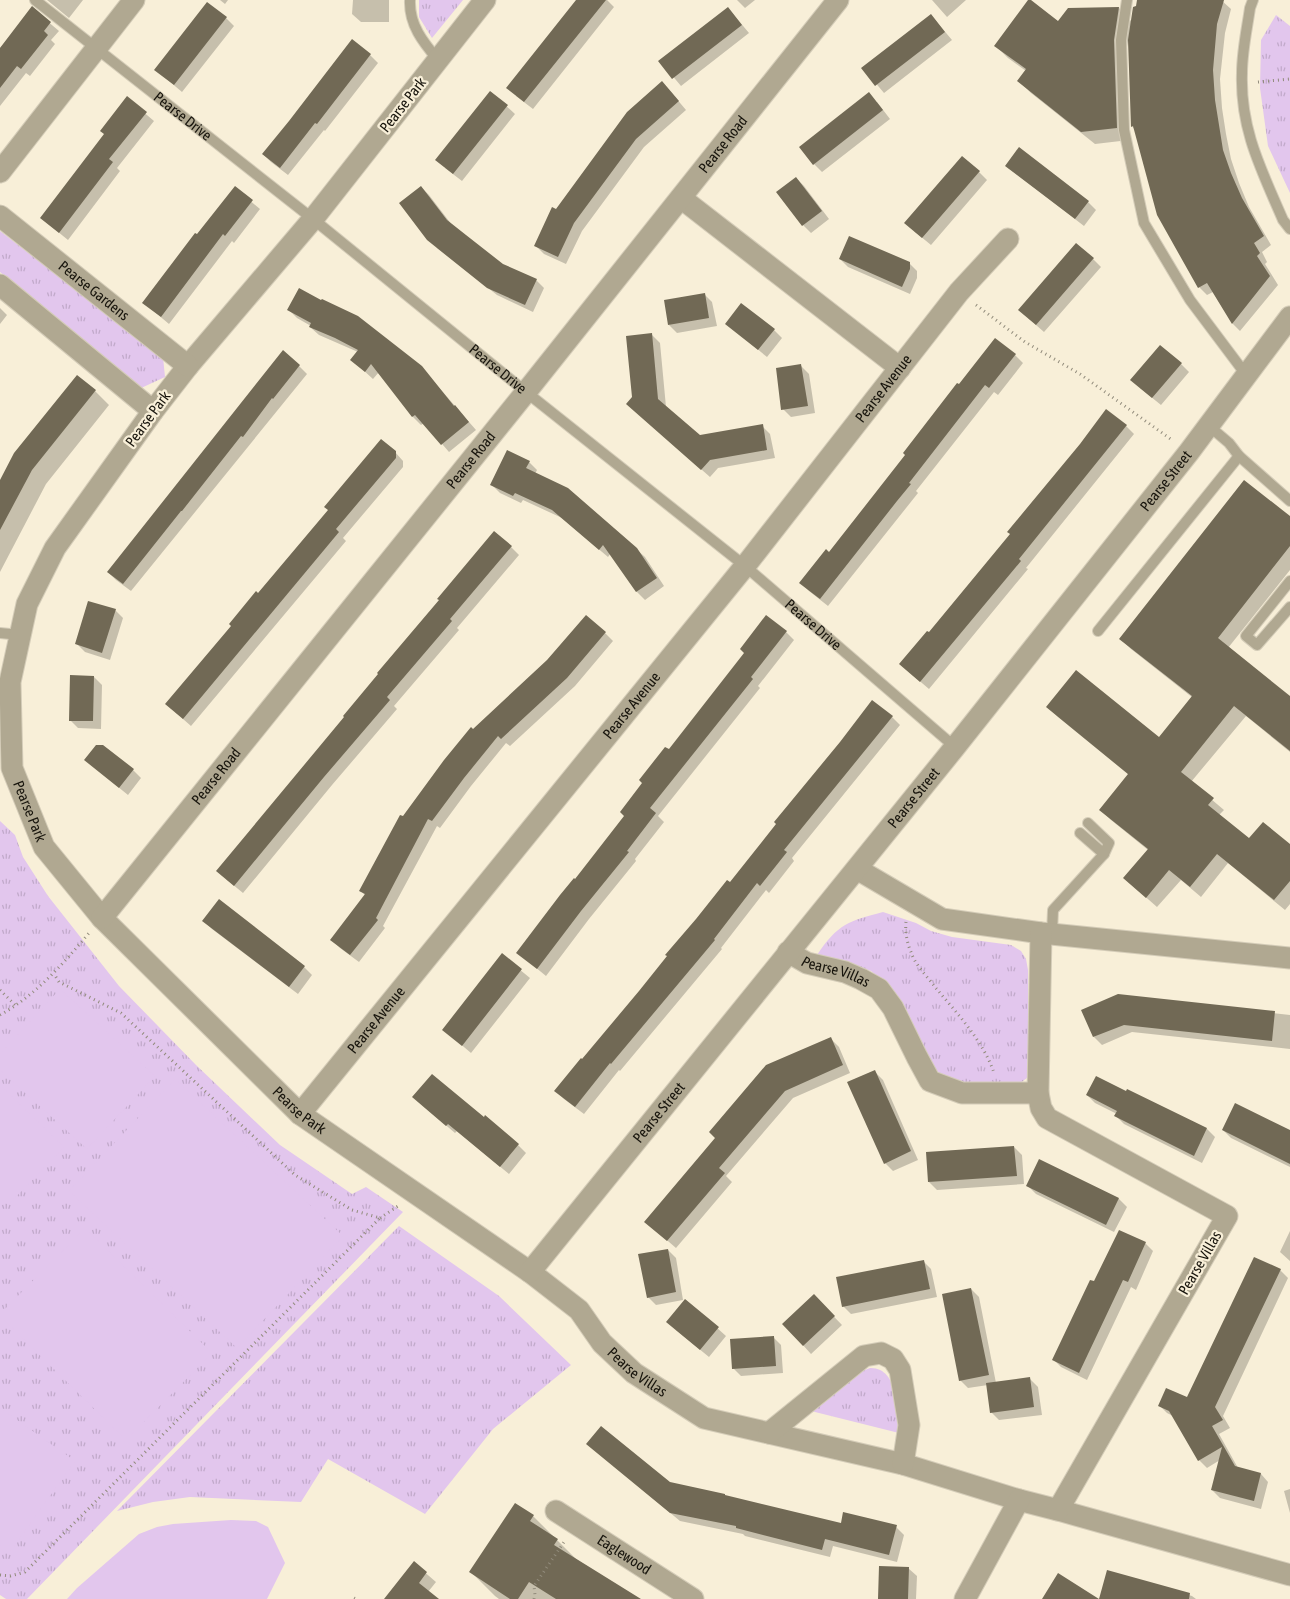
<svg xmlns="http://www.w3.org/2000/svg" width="1290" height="1599" font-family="'Asap Condensed',sans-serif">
<defs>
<pattern id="grass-tufts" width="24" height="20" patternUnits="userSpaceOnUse" patternTransform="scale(1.25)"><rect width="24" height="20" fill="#e2c6ed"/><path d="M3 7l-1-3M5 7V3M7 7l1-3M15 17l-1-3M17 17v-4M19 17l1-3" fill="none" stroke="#c1a9ca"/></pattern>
</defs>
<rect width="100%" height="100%" fill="#f8efd8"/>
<path fill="url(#grass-tufts)" d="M419 0H463L432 38 419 17Z
M1276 15 1290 26V193L1268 146 1260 88 1261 40Z
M0 231 163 357 165 377 139 389 0 272Z
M0 821 15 835 23 857 48 896 119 986 196 1065 280 1145 352 1194 366 1187 403 1212 27 1599H6L0 1595Z
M883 912 916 923 931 931 952 937 1011 945 1021 951 1026 959 1028 970V1077L1018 1085 963 1086 940 1076 933 1067 885 983 871 971 852 964 817 955C838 924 848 921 883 912Z
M399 1226 499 1296 571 1365 493 1429 425 1514 328 1459 301 1502 190 1497 153 1502 117 1511Z
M870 1368C899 1367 898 1414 899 1433L807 1410 857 1373Z"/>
<path fill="#e2c6ed" d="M60 989 155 1076 87 1149 0 1070V1054Z
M175 1079 343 1236 237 1348 69 1191Z
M0 1085 64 1147 8 1205 0 1197Z
M85 1228 212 1353 126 1440 0 1316V1314Z
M0 1408 75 1461 10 1552 0 1545Z
M231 1520 256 1521 268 1527 285 1563 267 1599H67L77 1588 139 1534 157 1527 173 1524Z"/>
<path fill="#0003" d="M47 0H83L69 18Z
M220 0H228L225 4Z
M353 0H389V22H361L352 14Z
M578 0H607L614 7 533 109 516 96Z
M737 0H755L745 8Z
M932 0H966L947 17Z
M1139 0H1221L1231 9 1225 33 1220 79 1222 108 1226 134 1231 159 1239 183 1249 207 1271 245 1262 252 1267 262 1265 264 1278 285 1240 331 1233 324 1213 292 1207 295 1199 287 1135 130 1132 126 1129 41H1128L1126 53 1129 140 1095 144 1031 93 1019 81 1026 71 1008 58 996 46 1058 22 1119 8 1132 22Z
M728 8 749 33 681 86 660 61Z
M33 9 59 31 51 40 55 44 30 76 26 73 0 106V48Z
M931 15 952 40 884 93 863 68Z
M226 18 234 26 182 92 156 70Z
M370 55 378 63 325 131 324 130 288 175 271 162 263 154Z
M670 91 686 110 644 147 582 231 566 264 544 254 536 246 556 210Z
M491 92 515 114 462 181 445 168Z
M127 98 154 121 117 168 120 171 68 240 41 218 105 134Z
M877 102 890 119 822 172 814 164Z
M1007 165 1088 202 1096 210 1084 226 1015 173Z
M979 172 987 180 931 245 914 231Z
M796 178 804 186 829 219 811 233 803 225Z
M421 187 429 195 452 225 502 265 536 280 544 288 533 312 497 295 437 248Z
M235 188 260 209 234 243 232 241 169 324 144 303Z
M840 259 909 263 917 271V278L910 294 848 267Z
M1093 259 1101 267 1044 332 1028 318Z
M704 294 712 302 717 326 677 333 669 325Z
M0 308 7 315 0 324Z
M289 310 421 367 476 430 449 452 424 423 421 425 413 417 379 372 373 379 352 360 358 352 319 335 310 327 311 326 297 318Z
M727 324 774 330 782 338 767 357Z
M652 335 660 343 666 407 700 437 762 426 770 434 775 458 718 468 710 477 627 404 633 398Z
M1015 355 1023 363 998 395 994 392 916 491 918 493 828 606 809 591 801 583 829 553 907 455Z
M1181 364 1189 372 1161 405 1140 388Z
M299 366 307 374 131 591 116 580 108 572Z
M801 366 809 374 815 413 791 417 783 409Z
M95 391 109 405 46 484 0 572V484Z
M1126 426 1134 434 1026 568 1028 569 929 689 909 672 929 634Z
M395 452 403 461V467L343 538 346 541 191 726 175 712 258 594Z
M529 462 537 470 535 474 636 549 645 557 664 586 645 600 637 592 611 553 608 557 562 518 523 500 521 503 500 493 492 485Z
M1290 518V570L1228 648 1290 698V752L1246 716 1191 782 1224 810 1219 815 1250 840 1290 846V904L1285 910 1228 863 1201 897 1181 880 1157 907 1124 878 1148 850 1111 820 1101 810 1129 775 1058 717 1048 707 1159 739 1193 698 1131 649 1120 638Z
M511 547 519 555 457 628 459 630 394 706 397 709 332 785 243 893 226 879 440 600Z
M115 610 123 618 110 660 85 652 77 644Z
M786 632 794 640 758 686 760 688 658 816 664 822 635 859 636 861 589 919 546 976 518 953 626 816 644 784 669 751Z
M605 633 613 641 575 686 510 746 506 743 471 786 440 828 437 826 383 926 385 928 359 962 340 948 332 940 366 896 361 891 403 818 473 731Z
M94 677 102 685 101 729 78 728 70 720Z
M892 717 900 725 792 858 794 861 769 893 766 890 721 948 722 949 620 1071 619 1070 584 1114 564 1099 556 1091 730 884Z
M85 760 133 770 141 778 128 795Z
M204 921 304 967 312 975 298 994 212 929Z
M502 955 530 978 471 1053 444 1030Z
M1118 996 1290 1015V1049L1132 1032 1102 1045 1094 1037Z
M831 1039 839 1047 850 1073 793 1098 726 1176 732 1182 676 1248 654 1229Z
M875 1072 883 1080 918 1160 893 1171 885 1163Z
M1128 1091 1207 1129 1215 1137 1202 1163 1124 1124 1116 1116 1117 1114 1095 1103 1087 1095Z
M422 1105 484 1119 518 1145 526 1153 509 1174 457 1131 455 1133Z
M1223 1130 1290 1131V1167L1231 1138Z
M1014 1147 1022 1155 1024 1184 937 1190 929 1182Z
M1028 1186 1119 1199 1127 1207 1114 1232 1036 1194Z
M1290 1231V1261L1280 1252Z
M1145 1243 1153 1251 1136 1290 1131 1287 1087 1380 1061 1367 1053 1359 1095 1283Z
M668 1250 676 1258 683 1300 656 1305 648 1297Z
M1255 1258 1280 1270 1288 1278 1223 1416 1230 1428 1219 1434 1238 1468 1261 1474 1268 1482 1261 1509 1220 1498 1212 1490 1220 1460 1207 1468 1199 1460 1173 1416 1167 1413 1159 1405 1187 1399Z
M923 1261 931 1269 937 1297 851 1314 843 1306Z
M971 1289 979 1297 996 1383 1030 1379 1038 1387 1042 1415 999 1420 991 1412 988 1385 968 1388 960 1380Z
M814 1296 842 1325 811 1354 784 1324Z
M686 1300 726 1336 709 1357 676 1330Z
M773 1337 781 1345 783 1373 741 1376 733 1368Z
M596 1451 669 1484 842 1525 896 1527 904 1535 897 1562 833 1546 830 1557 745 1536 743 1534 680 1521Z
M1290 1489V1513L1284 1491Z
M533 1516 577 1560 639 1599H499L495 1596 471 1572Z
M414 1563 436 1582 428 1592 437 1599H398Z
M908 1568 917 1576 916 1599H879Z
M1108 1572 1192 1596 1196 1599H1100Z"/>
<path fill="#716955" d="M576 0H606L524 102 506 88Z
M1028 0H1031L1058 21 1068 8 1119 7 1114 40 1117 128 1081 132 1017 81 1026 69 994 46Z
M1137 0H1224L1217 24 1213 70 1215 100 1223 150 1231 173 1242 198 1264 236 1254 243 1260 253 1257 256 1270 276 1232 324 1207 283 1198 288 1157 215 1133 126 1131 127 1128 40 1133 7 1136 6Z
M207 2 227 17 174 85 154 70Z
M32 6 51 22 44 31 48 35 21 69 17 66 0 88V48Z
M728 7 742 25 672 79 658 61Z
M931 14 945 32 875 86 861 68Z
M352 39 371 54 317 124 315 123 280 168 262 154 289 121Z
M662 81 679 101 636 139 574 223 558 257 534 246 552 207 556 209 627 112Z
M490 91 508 105 453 174 435 160Z
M869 92 883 110 813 165 799 147Z
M127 96 147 112 109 159 113 162 59 233 40 218 104 134 100 131Z
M1019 147 1089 201 1075 219 1005 166Z
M962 156 980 171 922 238 904 223Z
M796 177 822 211 802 226 776 192Z
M235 186 253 200 225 236 223 234 161 317 142 303 195 233 197 234Z
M421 186 447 220 466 235 503 264 537 279 525 305 487 288 427 240 399 203Z
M849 236 910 262V269L902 287 839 259Z
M1076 243 1094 258 1036 325 1018 310Z
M299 288 321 300 322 299 358 316 422 366 454 406 455 405 469 422 441 445 415 415 412 417 371 364 365 372 350 360 358 350 335 338 309 327 311 323 287 310Z
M705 293 709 318 668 325 664 300Z
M741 303 775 329 758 350 725 324Z
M652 333 658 399 700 435 763 424 767 450 710 460 701 470 626 404 632 397 626 336Z
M995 338 1016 354 989 388 985 385 909 483 911 484 897 501 820 599 799 583 826 549 829 552 905 455 903 453 957 383 959 384Z
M1160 345 1182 363 1152 398 1130 380Z
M283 350 300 365 273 399 272 398 243 437 241 436 182 511H181L123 584 107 572Z
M801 364 808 406 781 410 776 368Z
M77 375 96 390 32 470 0 530V480L14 453Z
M1106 409 1127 425 1019 559 1021 561 920 682 899 664 927 631 929 632 1010 534 1007 532 1080 444Z
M381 439 396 451V458L336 529 339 532 183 719 165 704 231 626 229 624 256 591 258 593 328 510 324 507Z
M507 450 530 461 526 468 568 488 637 548 657 578 636 592 603 545 599 550 552 510 515 493 513 496 490 485Z
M1244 480 1290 516V546L1218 638 1290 696V751L1234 706 1181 772 1214 798 1208 805 1249 838 1263 822 1290 844V881L1274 900 1217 854 1190 887 1169 870 1146 898 1123 878 1148 849 1099 810 1128 774 1046 707 1076 670 1159 737 1192 696 1119 639Z
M494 531 512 546 450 619 452 621 387 697 390 700 324 777 234 886 216 871 344 717 343 716 378 674 377 673 439 600 437 599Z
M88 601 116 609 102 653 75 644Z
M586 615 606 632 567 678 501 739 498 736 464 778 432 821 428 819 376 918 378 920 350 955 330 940 365 894 359 891 400 815 403 816 444 760 471 727 473 729 547 660Z
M766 615 787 631 751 677 753 679 650 808 656 813 627 851 629 852 581 911 537 969 516 953 560 895 574 878 575 879 624 816 620 812 642 783 639 780 665 747 669 749 744 653 740 649Z
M70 675 94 676 93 721H69Z
M872 700 893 716 784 850 787 852 760 886 757 883 714 939 715 940 611 1064 610 1063 575 1107 554 1091 581 1058 582 1059 639 991 667 956 665 955 696 919 727 880 730 882 776 824 774 822 840 742Z
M96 745H103L134 769 119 788 84 760Z
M219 899 305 966 289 987 202 921Z
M502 953 522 969 462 1046 442 1030Z
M1118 994 1275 1011 1272 1041 1124 1025 1093 1037 1081 1010Z
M831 1037 843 1065 785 1091 719 1168 725 1173 667 1241 644 1222 715 1138 709 1132 766 1065Z
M875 1070 911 1151 884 1164 847 1082Z
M432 1074 484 1117 485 1115 519 1144 500 1167 448 1124 446 1126 412 1097Z
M1096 1076 1126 1091 1127 1089 1207 1128 1194 1156 1114 1116 1117 1111 1086 1095Z
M1235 1103 1290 1130V1164L1222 1130Z
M1014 1146 1017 1176 928 1182 926 1152Z
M1039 1159 1119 1198 1106 1225 1026 1186Z
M1119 1230 1146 1242 1128 1282 1123 1280 1079 1373 1052 1360 1090 1280 1094 1281Z
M668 1249 676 1292 647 1298 638 1254Z
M1254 1257 1281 1269 1215 1407 1223 1420 1212 1426 1235 1466 1261 1473 1254 1501 1211 1490 1222 1447 1198 1461 1169 1411 1158 1406 1166 1388 1187 1397Z
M924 1260 930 1289 842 1307 836 1277Z
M971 1288 989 1375 959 1381 942 1294Z
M814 1294 835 1316 803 1346 782 1324Z
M685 1299 719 1327 700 1350 666 1322Z
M774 1336 776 1366 732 1369 730 1339Z
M1030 1377 1034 1407 990 1413 986 1383Z
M601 1426 670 1482 725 1494V1495L841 1523 843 1512 897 1525 889 1555 825 1539 822 1550 736 1528V1526L670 1513 586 1444Z
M515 1503 534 1515 530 1521 558 1539 554 1545 641 1599H556L529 1582 518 1599H510L469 1572Z
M414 1561 427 1572 419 1583 439 1599H384Z
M879 1566 909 1567 908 1599H878Z
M1107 1570 1190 1593 1189 1599H1042L1058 1573 1099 1599Z"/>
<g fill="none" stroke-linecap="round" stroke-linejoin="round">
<g stroke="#d4ccb8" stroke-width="12">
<g id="lane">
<path id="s1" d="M35 0 313 219 526 392 745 566 955 747"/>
<path d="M410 0C409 25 423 42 438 60"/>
<path d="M1127 0 1121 40 1124 130 1144 223 1190 300 1247 376"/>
<path d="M1253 0 1250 8C1247 29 1242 51 1242 73 1240 129 1261 169 1283 220L1290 229"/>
<path d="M1209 426 1229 443 1239 456 1290 501"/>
<path d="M1290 581 1246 636 1257 645 1290 607"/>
<path d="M1098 631 1239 456"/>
<path d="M0 633 20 635"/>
<path d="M1080 833 1104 854"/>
<path d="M1052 934 1053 910 1104 854 1109 843 1088 823"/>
</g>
</g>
<g stroke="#d4ccb8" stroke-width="23">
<g id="street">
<path id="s2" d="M485 0 313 219 188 366 153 411 55 548 27 604 10 682 12 768 44 847 102 918 300 1114 530 1272 579 1310 602 1343 634 1373 704 1418 903 1464 1019 1500 1058 1510 1290 1575"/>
<path d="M0 172 134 0"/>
<path d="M681 198 900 368"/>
<path id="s3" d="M0 216 188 366"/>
<path d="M0 285 153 411"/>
<path d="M857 869 942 919 1041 933 1290 958"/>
<path id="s4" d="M102 918 526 392 838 0"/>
<path d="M1041 933 1038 1093 1041 1108 1047 1118 1227 1216 1058 1510"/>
<path id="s5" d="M788 952 807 963 845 972 861 979 879 989 893 1008 917 1057 930 1081 962 1093H1038"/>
<path id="s6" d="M300 1114 745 566 959 292 1008 239"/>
<path id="s7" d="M530 1272 955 747 1189 452 1290 317"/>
<path d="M769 1433 864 1356 881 1353 893 1359 900 1370 909 1425 903 1464"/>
<path id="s8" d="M556 1511 693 1599"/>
<path d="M965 1599 1019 1500"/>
</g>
</g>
<path stroke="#918b7b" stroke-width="3" stroke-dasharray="1 4" stroke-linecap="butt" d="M1258 82 1290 79
M976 305 1025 342 1080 374 1172 440
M906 922C905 932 907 943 911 952 915 965 927 976 935 987 956 1012 984 1042 994 1073
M0 990 16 1006
M0 1015C36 995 63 964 89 933
M380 1218 398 1206
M0 1575 10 1576 25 1572 380 1218 352 1210 295 1175 121 1013 59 982 54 974
M354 1598 356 1599
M534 1599 535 1595 534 1586 564 1542"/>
<use href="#lane" stroke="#b0a891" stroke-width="10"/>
<use href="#street" stroke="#b0a891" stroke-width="21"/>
</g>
<g text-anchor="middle" stroke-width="4.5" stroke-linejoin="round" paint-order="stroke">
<g font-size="15" fill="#18150d" stroke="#f8efd8">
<text transform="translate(403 105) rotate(-52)" y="5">Pearse Park</text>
<text dy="5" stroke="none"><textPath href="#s1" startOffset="188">Pearse Drive</textPath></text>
<text dy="5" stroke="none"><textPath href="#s4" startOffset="992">Pearse Road</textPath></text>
<text dy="5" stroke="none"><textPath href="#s3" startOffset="120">Pearse Gardens</textPath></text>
<text dy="5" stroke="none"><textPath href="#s1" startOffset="592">Pearse Drive</textPath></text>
<text dy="5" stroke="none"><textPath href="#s6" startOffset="931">Pearse Avenue</textPath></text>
<text transform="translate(148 419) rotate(-54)" y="5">Pearse Park</text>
<text dy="5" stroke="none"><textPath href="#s4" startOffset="588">Pearse Road</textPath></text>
<text dy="5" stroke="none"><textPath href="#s7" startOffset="1015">Pearse Street</textPath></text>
<text dy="5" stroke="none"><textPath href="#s1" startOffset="998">Pearse Drive</textPath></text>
<text dy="5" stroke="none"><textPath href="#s6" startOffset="526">Pearse Avenue</textPath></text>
<text dy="5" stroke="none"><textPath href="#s4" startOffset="182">Pearse Road</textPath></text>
<text dy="5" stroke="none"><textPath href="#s7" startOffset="610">Pearse Street</textPath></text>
<text dy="5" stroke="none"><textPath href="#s2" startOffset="972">Pearse Park</textPath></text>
<text dy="5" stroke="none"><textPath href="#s5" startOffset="52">Pearse Villas</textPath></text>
<text dy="5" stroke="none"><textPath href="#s6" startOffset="121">Pearse Avenue</textPath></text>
<text dy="5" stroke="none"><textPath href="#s2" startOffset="1378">Pearse Park</textPath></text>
<text dy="5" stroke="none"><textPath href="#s7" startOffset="205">Pearse Street</textPath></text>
<text transform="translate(1200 1263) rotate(-60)" y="5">Pearse Villas</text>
<text dy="5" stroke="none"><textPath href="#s2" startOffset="1808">Pearse Villas</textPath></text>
<text dy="5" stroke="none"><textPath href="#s8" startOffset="81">Eaglewood</textPath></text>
</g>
</g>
</svg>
